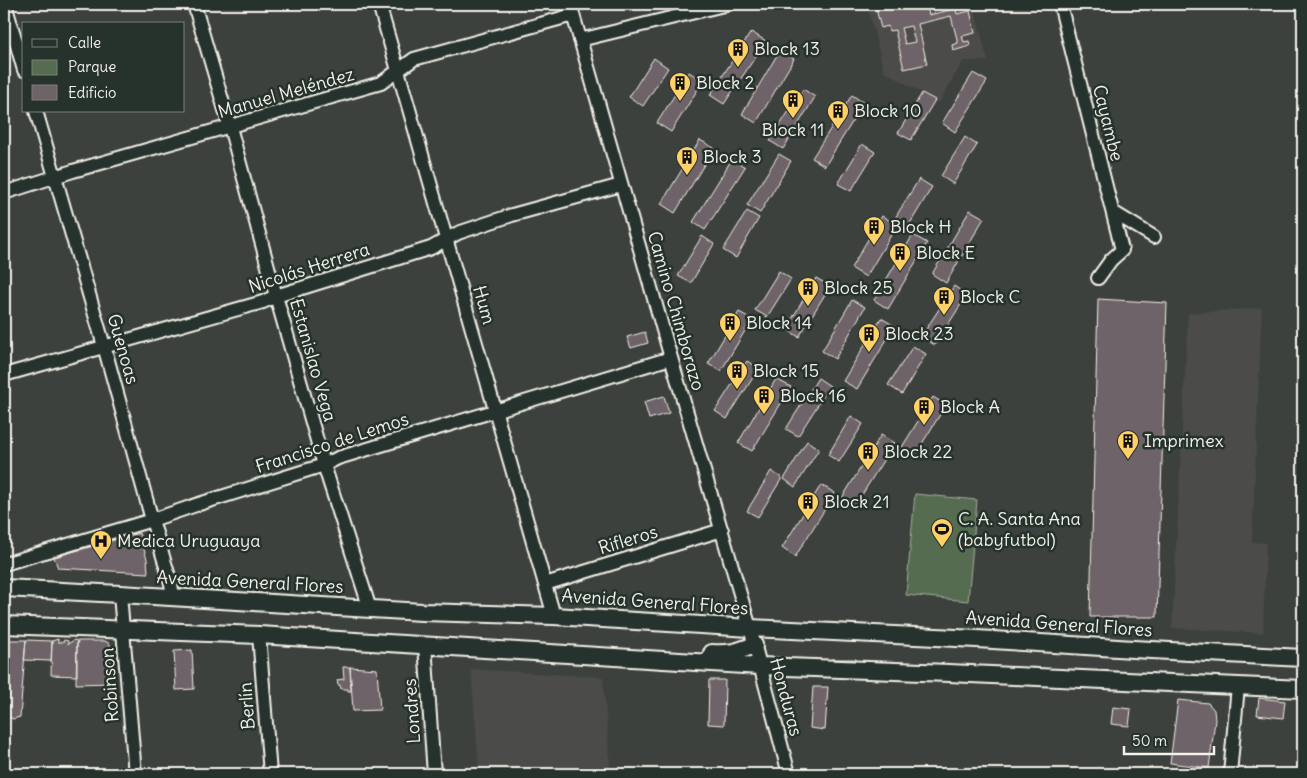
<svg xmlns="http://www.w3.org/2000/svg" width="1307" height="778" font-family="Delius,sans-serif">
<rect width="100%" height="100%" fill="#3c413e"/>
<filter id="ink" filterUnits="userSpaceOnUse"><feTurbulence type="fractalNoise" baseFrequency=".02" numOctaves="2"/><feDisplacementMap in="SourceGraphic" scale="10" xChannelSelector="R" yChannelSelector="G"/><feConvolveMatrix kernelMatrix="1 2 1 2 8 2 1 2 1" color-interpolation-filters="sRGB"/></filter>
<g filter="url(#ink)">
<path fill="#4b4b4a" d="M867 4H973L988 61H963L939 103 884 71Z
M1262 308 1252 542 1266 543 1263 633 1172 628 1188 313Z
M471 669 603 677 611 774H544V771L479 769Z"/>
<path fill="#566c51" stroke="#a5ae9c" d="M915 494 977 500 968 601 906 595Z"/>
<path fill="#6e6367" stroke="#f4f1e8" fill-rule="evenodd" d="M879 4H889L890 7 896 6 895 4H926L929 15 950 10 948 4H968L969 6 956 9 957 14 970 11 975 33 962 36 964 42 969 41 970 46 953 51 952 45 958 43 951 16 918 24 927 64 904 69 895 30 889 31 888 26 881 28 875 5ZM911 26 915 42 905 44 901 28Z
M751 32 766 41 724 104 710 95Z
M780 50 794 59 756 123 742 114Z
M654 58 668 68 643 106 629 97Z
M689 72 703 81 671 132 657 123Z
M973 73 987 81 955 132 942 123Z
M803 89 815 97 783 149 770 141Z
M922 93 935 100 911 140 898 133Z
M852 95 864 103 825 166 812 158Z
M965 137 977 145 953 184 941 176Z
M700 140 714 148 675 213 661 204Z
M862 144 875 152 851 191 838 184Z
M779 154 791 161 760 213 747 205Z
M732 159 745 167 705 230 693 222Z
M919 179 932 187 908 227 895 218Z
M970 210 984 218 946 283 932 274Z
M747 211 759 218 736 258 723 250Z
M882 216 897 225 866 277 851 268Z
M913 235 927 243 888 309 874 300Z
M702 236 714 244 691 283 678 276Z
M779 271 791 279 767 317 755 310Z
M816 278 830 286 799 337 786 329Z
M954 286 967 295 935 345 921 337Z
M1098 299 1167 303 1157 617H1090Z
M852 300 865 307 835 359 822 351Z
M739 312 752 319 721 371 708 364Z
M881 318 895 326 857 389 843 381Z
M645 332 648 343 631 348 627 337Z
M913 346 926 354 902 394 888 385Z
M747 361 759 368 727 419 715 411Z
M818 378 830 386 798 436 786 429Z
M776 379 791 387 752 451 738 443Z
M664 396 669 413 649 419 644 402Z
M933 397 946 405 915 455 902 447Z
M851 416 863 424 839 462 828 455Z
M881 435 894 443 855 506 842 498Z
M807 441 819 449 795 487 784 479Z
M771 471 782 478 758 517 747 511Z
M821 485 835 493 795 557 782 548Z
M139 533 147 559 148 573 58 568 54 557Z
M58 639V642H63L64 640 68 641V644L74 640 77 641V676L51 675 52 641Z
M4 640H26L20 717 13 719 4 715Z
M26 640 52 641 51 661 24 660Z
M77 641H105L110 644 112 683 76 684Z
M192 650 194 689 176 690 174 651Z
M831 659H856V663L831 662Z
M343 667H350L351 691H348V689H341L340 685H338L337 680 344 679Z
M350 667 377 669 380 710 353 711Z
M709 680H725L724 725 708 724Z
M813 687H828L825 730 810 728Z
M1259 698 1285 701 1283 718 1257 715Z
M1178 700 1208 703 1214 710 1215 720 1209 768 1170 763Z
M1113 707 1131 709 1129 726 1111 724Z"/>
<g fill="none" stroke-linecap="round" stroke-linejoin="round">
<g stroke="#f4f1e8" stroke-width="16">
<path id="minor" d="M5 4 24 70
M194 4 230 127 276 296 324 465 370 609
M379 4 554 616
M570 4 671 358 750 628 789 774
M1060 4 1122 250 1111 260 1098 278
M580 40 728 4
M36 111 104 346 152 520 171 583 173 598
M4 193 73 171 381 83 414 59 573 15
M1113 212 1154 237
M4 375 263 302 276 296 431 248 458 233 512 215 621 185
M4 564 152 520 199 504 324 465 338 458 671 358
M545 584 722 530
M120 594 135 774
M259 635 270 774
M425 645 434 774
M1230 774 1238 686"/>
</g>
<g stroke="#f4f1e8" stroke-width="20">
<path id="major" d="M4 588 120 594 422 612 554 616 750 628 977 639 1133 649 1303 658
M4 625 259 635 760 666 949 673 1303 689
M712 653C729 654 738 652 754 645"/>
</g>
<use href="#minor" stroke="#26332d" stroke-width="12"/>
<use href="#major" stroke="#26332d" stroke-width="16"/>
</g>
</g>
<defs>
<g id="building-pin" transform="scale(1.125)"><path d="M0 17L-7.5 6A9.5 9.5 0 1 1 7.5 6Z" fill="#ffd166" stroke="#26332d"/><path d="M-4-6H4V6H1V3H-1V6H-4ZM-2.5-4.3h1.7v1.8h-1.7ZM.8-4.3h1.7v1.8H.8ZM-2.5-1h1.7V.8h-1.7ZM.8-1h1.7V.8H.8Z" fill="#111"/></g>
<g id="stadium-pin" transform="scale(1.125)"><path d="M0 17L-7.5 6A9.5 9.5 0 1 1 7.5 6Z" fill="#ffd166" stroke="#26332d"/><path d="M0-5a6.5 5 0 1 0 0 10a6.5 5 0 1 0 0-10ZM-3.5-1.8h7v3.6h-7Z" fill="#111"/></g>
<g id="hospital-pin" transform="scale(1.125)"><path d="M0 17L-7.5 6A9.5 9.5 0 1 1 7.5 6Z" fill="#ffd166" stroke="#26332d"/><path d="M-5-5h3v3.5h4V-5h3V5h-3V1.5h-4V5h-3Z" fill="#111"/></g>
</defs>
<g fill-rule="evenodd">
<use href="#building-pin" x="738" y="49"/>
<use href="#building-pin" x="680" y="83"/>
<use href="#building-pin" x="793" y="100"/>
<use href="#building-pin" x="838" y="111"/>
<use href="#building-pin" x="687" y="157"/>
<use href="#building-pin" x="874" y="227"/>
<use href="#building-pin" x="900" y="253"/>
<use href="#building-pin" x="808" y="288"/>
<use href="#building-pin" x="944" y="297"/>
<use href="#building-pin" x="730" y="323"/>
<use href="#building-pin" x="869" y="334"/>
<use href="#building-pin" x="737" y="371"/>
<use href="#building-pin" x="764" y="396"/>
<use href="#building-pin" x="924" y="407"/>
<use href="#building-pin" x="1128" y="441"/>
<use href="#building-pin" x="868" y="452"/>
<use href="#building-pin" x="808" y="502"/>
<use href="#stadium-pin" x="942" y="529"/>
<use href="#hospital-pin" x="101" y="541"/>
</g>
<g text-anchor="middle" stroke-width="5" stroke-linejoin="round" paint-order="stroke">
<g font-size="18" fill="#f4f1e8" stroke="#26332d" text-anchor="start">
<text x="754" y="55">Block 13</text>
<text x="696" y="89">Block 2</text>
<text x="854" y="117">Block 10</text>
<text x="793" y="136" text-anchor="middle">Block 11</text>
<text x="703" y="163">Block 3</text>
<text x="890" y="233">Block H</text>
<text x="916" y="259">Block E</text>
<text x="824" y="294">Block 25</text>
<text x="960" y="303">Block C</text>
<text x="746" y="329">Block 14</text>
<text x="885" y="340">Block 23</text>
<text x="753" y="377">Block 15</text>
<text x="780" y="402">Block 16</text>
<text x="940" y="413">Block A</text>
<text x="1144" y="447">Imprimex</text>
<text x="884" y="458">Block 22</text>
<text x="824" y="508">Block 21</text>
<text x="958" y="525">C. A. Santa Ana<tspan x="958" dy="21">(babyfutbol)</tspan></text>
<text x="117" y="547">Medica Uruguaya</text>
</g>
<g font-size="18" fill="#f4f1e8" stroke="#26332d">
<text transform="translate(286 93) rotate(-16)" y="6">Manuel Meléndez</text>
<text transform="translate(1108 123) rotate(76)" y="6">Cayambe</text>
<text transform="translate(309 268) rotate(-18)" y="6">Nicolás Herrera</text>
<text transform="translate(484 305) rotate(74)" y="6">Hum</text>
<text transform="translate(676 311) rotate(74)" y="6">Camino Chimborazo</text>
<text transform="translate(123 349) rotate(74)" y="6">Guenoas</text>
<text transform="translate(313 360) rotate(74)" y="6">Estanislao Vega</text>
<text transform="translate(332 443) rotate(-18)" y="6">Francisco de Lemos</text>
<text transform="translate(628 540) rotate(-17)" y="6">Rifleros</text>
<text transform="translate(250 582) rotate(3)" y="6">Avenida General Flores</text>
<text transform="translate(655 602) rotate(4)" y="6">Avenida General Flores</text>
<text transform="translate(1059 624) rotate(4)" y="6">Avenida General Flores</text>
<text transform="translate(110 685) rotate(-94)" y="6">Robinson</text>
<text transform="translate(786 697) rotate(75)" y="6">Honduras</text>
<text transform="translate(247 706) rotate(-94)" y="6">Berlín</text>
<text transform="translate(412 711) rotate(-94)" y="6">Londres</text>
</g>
</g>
<rect width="1307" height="778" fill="none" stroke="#26332d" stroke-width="20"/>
<rect x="10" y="10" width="1287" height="758" fill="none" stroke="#f4f1e8" stroke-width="2" filter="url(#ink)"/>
<rect x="22" y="22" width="162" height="90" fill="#26332d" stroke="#787f78"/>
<rect x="32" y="39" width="25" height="8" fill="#26332d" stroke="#787f78"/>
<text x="68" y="48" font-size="15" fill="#f4f1e8">Calle</text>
<rect x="32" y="60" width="25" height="15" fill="#566c51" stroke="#787f78"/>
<text x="68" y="72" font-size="15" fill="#f4f1e8">Parque</text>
<rect x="32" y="85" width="25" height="15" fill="#6e6367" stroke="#787f78"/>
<text x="68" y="98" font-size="15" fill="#f4f1e8">Edificio</text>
<path d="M1124 746v8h90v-8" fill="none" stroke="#f4f1e8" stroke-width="2.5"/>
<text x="1132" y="746" font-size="15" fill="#f4f1e8" stroke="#26332d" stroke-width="4" paint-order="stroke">50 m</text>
</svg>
